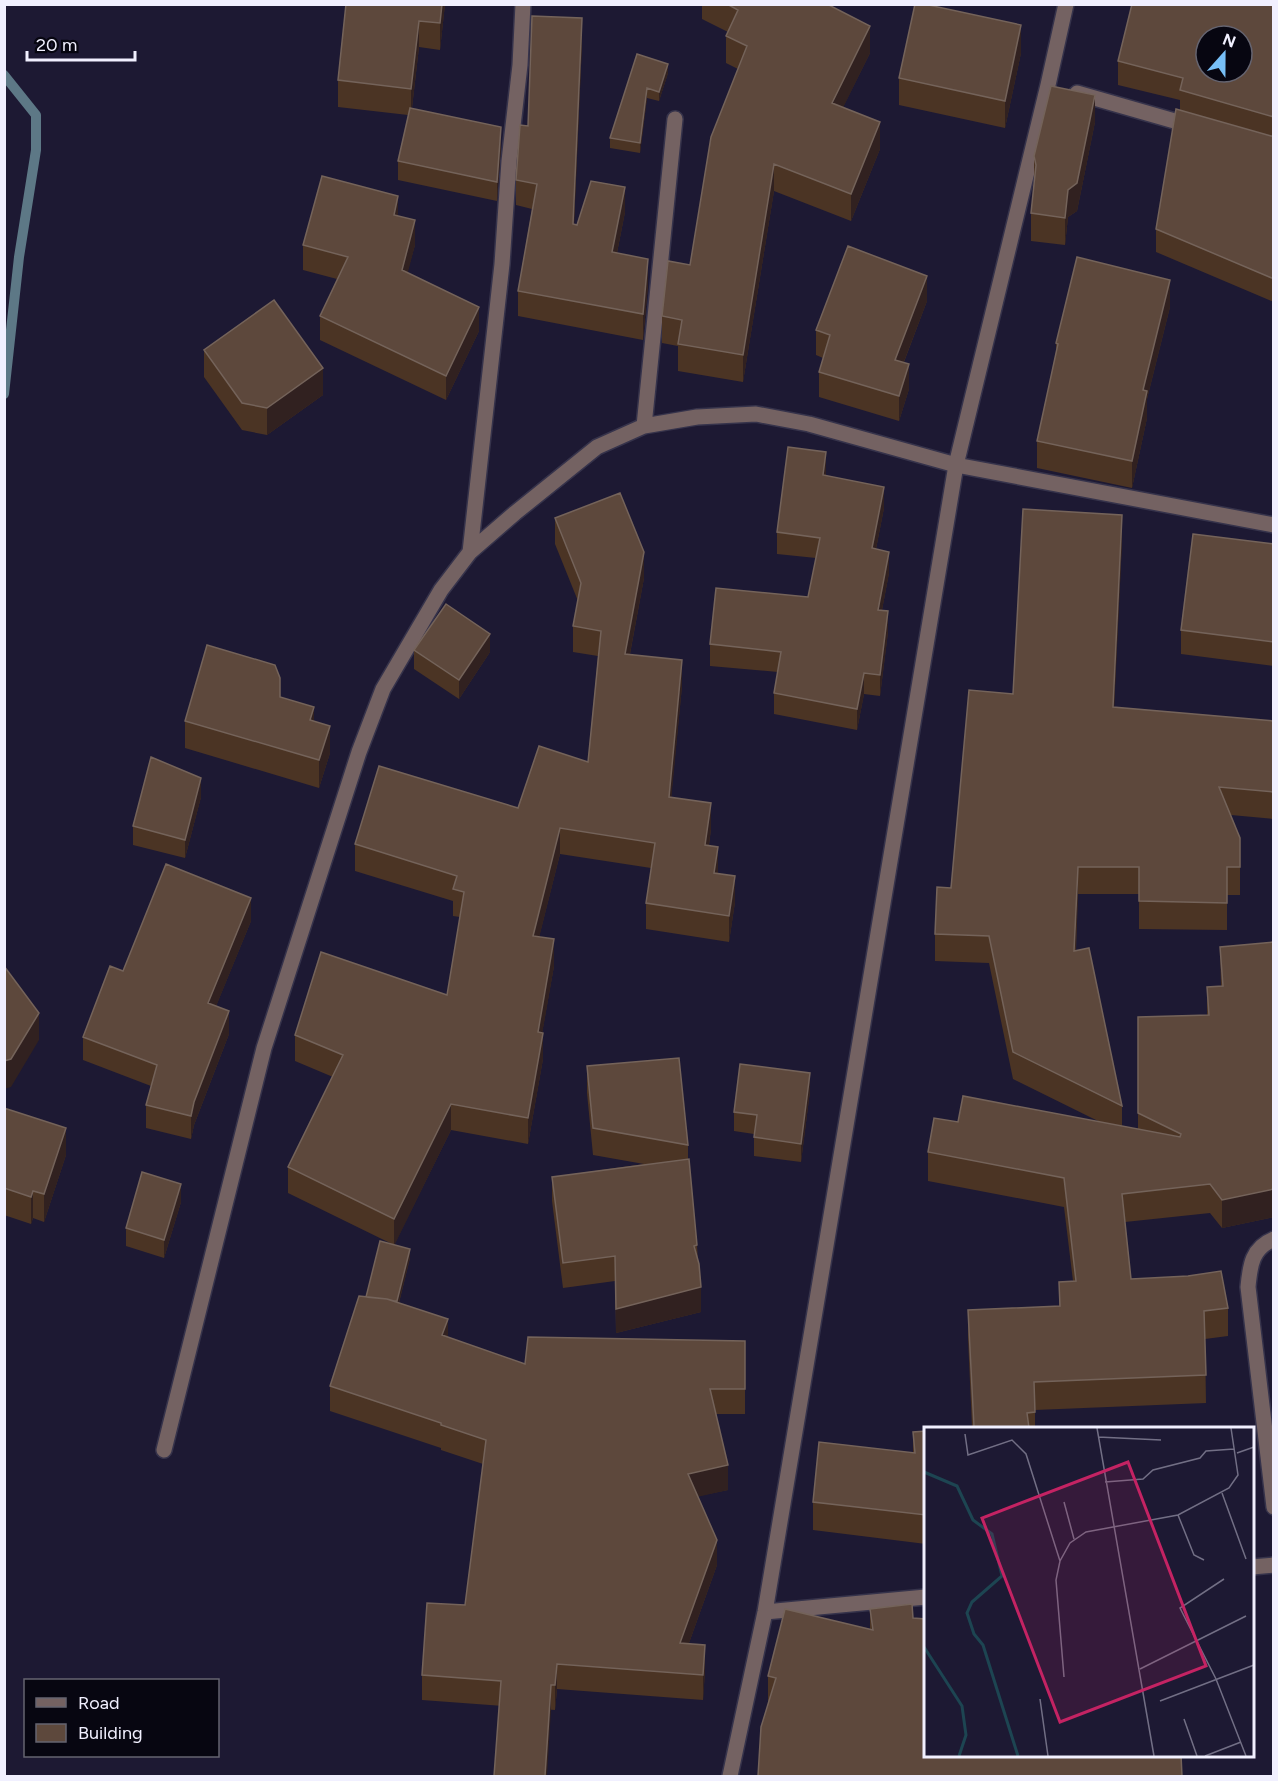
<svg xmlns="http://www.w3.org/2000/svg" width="1278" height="1781" font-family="Figtree,sans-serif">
<rect width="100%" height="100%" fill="#1d1933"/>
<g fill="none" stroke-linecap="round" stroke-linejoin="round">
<path stroke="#5d7886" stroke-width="10" d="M4 75 36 115V150L19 257 4 394"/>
<g stroke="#36334b" stroke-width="18">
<path id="minor" d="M1077 93 1192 126
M644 426 675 119
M470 552 502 264 509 161 520 65 523 4
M1274 1239C1252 1248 1250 1265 1248 1287L1274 1507
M164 1450 264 1048 359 752 383 689 441 590 470 552 515 513 597 447 644 426 697 417 756 414 809 424 956 465 1274 525
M1252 1567 1274 1565
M765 1612 926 1597
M730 1776 765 1612 956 465 1048 85 1066 4"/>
</g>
<use href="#minor" stroke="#746262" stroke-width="15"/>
</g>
<path fill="#4b3424" d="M346 4H445L440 50 419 47 412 108 501 146 497 201 398 180V161L408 115 338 107V80Z
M702 4H827L870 53 843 107 880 149 851 221 774 191 743 382 678 371V346L662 343V316L690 265 738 69 726 63V36L728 32 702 19Z
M1274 4V302L1156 252V229L1180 110V100L1118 85V61Z
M582 44 574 224 577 225 625 212 617 253 648 285 643 340 518 316V291L532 209 516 205V180L528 126Z
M1021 53 1005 128 899 105V78Z
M637 54 668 73 659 101 647 98 640 153 610 148V138Z
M1095 122 1077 211 1068 217 1065 245 1031 241V213L1034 183V156Z
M398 216 415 245 407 273 479 331 446 400 320 340V316L337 279 303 270V245Z
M927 301 904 362 909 389 899 421 819 397V372L823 358 816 355V330Z
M1170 307 1147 399V418L1132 488 1037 468V441L1056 352V343Z
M204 350 323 395 267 435 242 430 204 377Z
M826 473V476L884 508 876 549 889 573 882 610 888 632 880 696 864 694 857 730 774 714V693L778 672 710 666V644L808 597 816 558 777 554V532Z
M555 518 644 578 630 654 682 686 671 797 711 829 709 845 718 874 735 902 729 942 646 929V903L651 868 560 854 539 937 554 966 542 1033 543 1059 528 1144 451 1130 394 1245 410 1258 399 1303 448 1337 525 1364 745 1341V1414H716L728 1490 698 1496 717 1565 689 1643 705 1670 703 1700 557 1689 555 1710 422 1700V1675L465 1605 483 1464 441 1450V1448L330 1411V1386L366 1297 390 1243 288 1193V1167L333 1077 295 1061V1035L447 995 460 917 453 916V901L355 871V844L518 808 588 762 598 656 573 652V626L578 601 555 544Z
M1122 542 1114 707 1274 721V819L1231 815 1240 838V895H1227V930L1139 929V894H1078L1076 951 1122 1106V1126L1138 1129V1017L1207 1015V987L1221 986 1220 947 1274 942V1217L1222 1228 1210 1213 1125 1222 1131 1279 1228 1308V1336L1205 1339 1206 1403 1035 1410V1428H958L972 1427 968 1338V1310L1059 1306V1282L1073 1281 1064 1207 928 1181V1152L958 1122 1098 1121 1013 1079 989 963 935 961V934L1013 694Z
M1274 544V666L1181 654V630Z
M414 650 490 652 459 699 414 669Z
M280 697 314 722 330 753 319 788 185 748V721Z
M201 797 185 858 133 845V826Z
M251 921 216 1006 229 1034 194 1125 191 1139 146 1128V1105L151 1086 83 1060V1037L123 971Z
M587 1066 688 1145V1159L697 1245 701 1312 616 1333 615 1281 563 1288 552 1201V1177L644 1164 593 1155 587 1093Z
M810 1091 801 1162 754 1156V1134L734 1131V1112Z
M4 1108 66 1155 44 1222 33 1218 31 1224 4 1215Z
M181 1202 164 1258 126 1246V1228Z
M926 1431V1544L813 1530V1502L913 1453V1432Z
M912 1604 768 1702V1676L870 1630V1609Z"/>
<path fill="#312120" d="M442 4H445L440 50V23Z
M582 18V44L573 249V224Z
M419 21V47L411 116V89Z
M1021 25V53L1005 128V101Z
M870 26V53L832 130V103Z
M668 64V73L659 101V92Z
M647 88V98L640 153V143Z
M1095 95V122L1077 211 1068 217 1065 245V218L1068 190Z
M880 122V149L851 221V194Z
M501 127V146L497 201V182Z
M774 164V191L743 382V355Z
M625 187V212L612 278V252Z
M398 196V220L394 215Z
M415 220V245L402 295V270Z
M648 259V285L643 340V314Z
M927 276V301L895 385V360Z
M1170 280V307L1147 399V418L1132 488V461L1143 390Z
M479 307V331L446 400V376Z
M909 364V389L899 421V396Z
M323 368V395L267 435V408Z
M826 452V473L823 496V475Z
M884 487V508L872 569V548Z
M1122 515V542L1113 734V707Z
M644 552V578L625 680V654Z
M889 552V573L878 631V610Z
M888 611V632L880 696V675Z
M490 634V652L459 699V680Z
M682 660V686L669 823V797Z
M864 673V694L857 730V709Z
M314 707V734L310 720Z
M330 726V753L319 788V760Z
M201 778V797L185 858V840Z
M711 803V829L705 871V845Z
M560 828V854L533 962V936Z
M718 847V873L714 900V873Z
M1078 867V894L1074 978V951Z
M735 876V902L729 942V916Z
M251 898V921L208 1026V1003Z
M554 939V966L538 1058V1032Z
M229 1011V1034L194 1125 191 1139V1116L194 1102Z
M39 1013V1040L11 1087 4 1089V1061Z
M543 1033V1059L528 1144V1118Z
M810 1073V1091L801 1162V1144Z
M451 1104V1130L394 1246V1219Z
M66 1128V1155L44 1222V1194Z
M181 1184V1202L164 1258V1240Z
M1274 1189V1217L1222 1228V1200Z
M33 1191V1218L31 1224V1197Z
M410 1249V1258L397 1310V1301Z
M701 1287V1312L616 1333V1309Z
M448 1319V1344L442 1335Z
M728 1465V1490L688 1499V1474Z
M717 1540V1565L680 1668V1643Z
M705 1645V1670L703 1700V1675Z
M557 1664V1689L555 1710V1685Z
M551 1685V1710L547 1776H545Z"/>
<path fill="#5d483c" stroke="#74635a" stroke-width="1.5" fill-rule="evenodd" d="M346 4H442L440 23 419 21 411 89 338 80Z
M727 4H827L870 26 832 103 880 122 851 194 774 164 743 355 678 344 682 320 662 316 668 261 690 265 711 137 747 46 726 36 738 10Z
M915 4H924L1021 25 1005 101 899 78Z
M1132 4H1274V117L1180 90 1183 78 1118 61ZM1206 36H1242V72H1206Z
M532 16 582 18 573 224 577 225 591 181 625 187 612 252 648 259 643 314 518 291 537 184 516 180 520 125 528 126Z
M637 54 668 64 659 92 647 88 640 143 610 138Z
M1051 86 1095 95 1077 183 1068 190 1065 218 1031 213 1036 165 1034 156Z
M410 108 501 127 497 182 398 161Z
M1176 109 1271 136H1274V279L1156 229Z
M322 176 398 196 394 215 415 220 402 270 479 307 446 376 320 316 348 257 303 245Z
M848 246 927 276 895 360 909 364 899 396 819 372 830 335 816 330Z
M1077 257 1170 280 1143 390 1147 391 1132 461 1037 441 1058 344 1056 343Z
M274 300 323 368 267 408 242 403 204 350Z
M788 447 826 452 823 475 884 487 872 548 889 552 878 610 888 611 880 675 864 673 857 709 774 693 781 652 710 644 716 588 808 597 820 538 777 532Z
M620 493 644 552 625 654 682 660 669 797 711 803 705 845 718 847 714 873 735 876 729 916 646 903 655 843 560 828 533 936 554 939 538 1032 543 1033 528 1118 451 1104 394 1219 288 1167 343 1055 295 1035 321 952 447 995 464 892 453 889 457 876 355 844 379 766 518 808 539 746 588 762 601 631 573 626 581 583 555 518Z
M1023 509 1122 515 1113 707 1274 721V792L1219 787 1240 838V867H1227V903L1139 901V867H1078L1074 951 1089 948 1122 1106 1013 1052 989 936 935 934 937 887 951 888 969 690 1013 694Z
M1193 534 1274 544V642L1181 630Z
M446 604 490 634 459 680 414 650Z
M207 645 275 665 280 678V697L314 707 310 720 330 726 319 760 185 721Z
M151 757 201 778 185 840 133 826Z
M166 864 251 898 208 1003 229 1011 194 1102 191 1116 146 1105 157 1065 83 1037 110 966 123 971Z
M1274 942V1189L1222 1200 1210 1184 1122 1194 1131 1279 1188 1276 1221 1271 1228 1308 1204 1311 1206 1375 1034 1382 1035 1412 1027 1413 1029 1428H957L974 1427 968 1310 1060 1306 1059 1282 1076 1281 1064 1178 928 1152 934 1118 958 1122 963 1096 1180 1137 1181 1134 1138 1113V1017L1209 1015 1207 987 1223 986 1220 947Z
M4 966 39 1013 11 1059 4 1061Z
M679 1058 688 1145 593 1128 587 1066Z
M740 1064 810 1073 801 1144 754 1137 757 1115 734 1112Z
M4 1108 66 1128 44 1194 33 1191 31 1197 4 1188Z
M689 1159 697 1245 694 1246 699 1264 701 1287 616 1309 615 1256 563 1263 552 1177Z
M142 1172 181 1184 164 1240 126 1228Z
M380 1241 410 1249 397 1301H394L387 1299 366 1297Z
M359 1296 387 1299 448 1319 442 1335 525 1364 528 1337 745 1341V1389H710L728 1465 688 1474 717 1540 680 1643 705 1645 703 1675 557 1664 555 1685H551L545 1776H494L501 1681 422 1675 427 1603 465 1605 486 1440 441 1425V1423L330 1386Z
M926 1431V1515L813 1502 819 1442 915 1453 913 1432Z
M912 1604 913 1618 926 1619V1755H1181L1182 1776H758L761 1727 776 1678 768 1676 785 1609 873 1630 870 1609Z"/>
<g transform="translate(924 1427)">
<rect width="330" height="330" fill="#1d1933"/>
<path fill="none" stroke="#1d4552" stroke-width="3" d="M0 45 33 59 49 93 68 107 78 149 48 175 43 186 50 207 59 218 94 329M0 220 38 279 42 308 35 329"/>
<path fill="none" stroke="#726f85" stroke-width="1.5" d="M173 1 230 329M41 7 44 28 88 13 102 27 136 134M174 10 237 13M313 26 330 20M181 55 219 52 229 43 276 31 282 24 310 22M298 66 322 132M140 75 150 112M254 88 270 128 280 133M300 152 256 181 292 252 322 329M216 242 322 189M140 250 132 153 136 134 146 116 162 105 254 88 305 61 314 48 307 1M116 272 124 329M236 274 330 238M260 292 273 329M281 329 317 315"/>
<path fill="#c42363" fill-opacity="0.15" stroke="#c42363" stroke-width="3" d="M204 35 282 239 136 295 58 91Z"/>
<rect width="330" height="330" fill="none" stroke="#f1f0ff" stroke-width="3"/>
</g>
<rect width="1278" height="1781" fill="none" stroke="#f1f0ff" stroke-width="12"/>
<rect x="24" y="1679" width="195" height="78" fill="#070611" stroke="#656470" stroke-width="1.5"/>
<rect x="36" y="1698" width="30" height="9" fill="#746262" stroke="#656470" stroke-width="1.5"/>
<text x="78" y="1709" font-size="18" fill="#f1f0ff">Road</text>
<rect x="36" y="1724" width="30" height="18" fill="#5d483c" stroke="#656470" stroke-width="1.5"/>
<text x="78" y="1739" font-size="18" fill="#f1f0ff">Building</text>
<g transform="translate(1224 54) rotate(21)"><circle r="28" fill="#070611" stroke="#656470" stroke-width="1.5"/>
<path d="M0-4.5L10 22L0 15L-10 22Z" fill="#77bff7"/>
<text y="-9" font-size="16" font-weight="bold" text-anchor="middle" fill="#f1f0ff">N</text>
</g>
<path d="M27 51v9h108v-9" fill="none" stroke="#f1f0ff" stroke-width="3"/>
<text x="36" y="51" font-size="18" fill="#f1f0ff" stroke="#070611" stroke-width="4.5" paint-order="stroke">20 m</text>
</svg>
